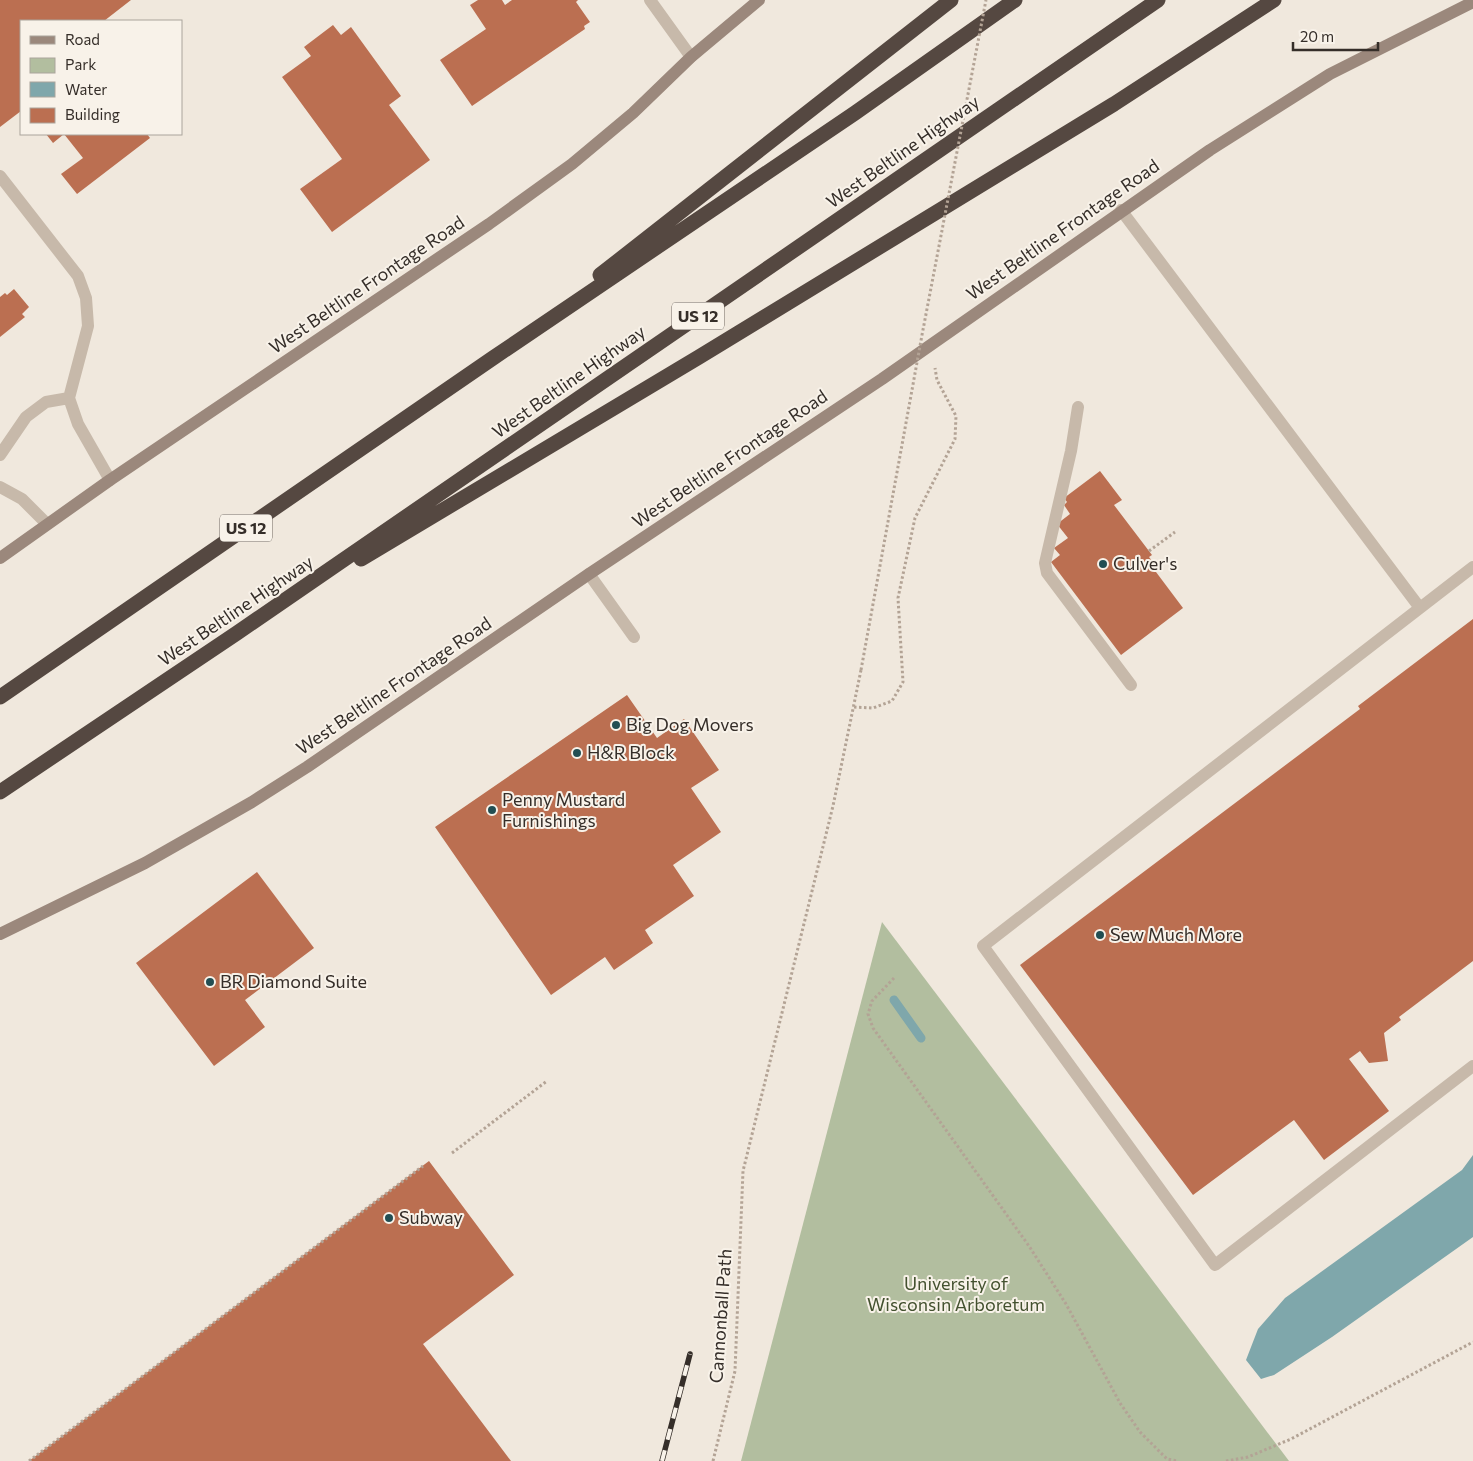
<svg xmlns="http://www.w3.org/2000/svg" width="1473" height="1461" font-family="Commissioner,sans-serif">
<rect width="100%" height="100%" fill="#f0e8dd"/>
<path fill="#b2be9f" d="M882 922 1289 1461H741Z"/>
<path fill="#7fa7ab" d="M1473 1155V1237L1332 1337 1274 1375 1261 1379 1246 1360 1258 1329 1285 1298 1462 1170Z"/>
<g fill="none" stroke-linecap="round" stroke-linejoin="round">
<path stroke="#7fa7ab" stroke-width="9" d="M894 1000 921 1038"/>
</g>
<path fill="#bb6f51" d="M0 0H131L104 21H21V111L0 127Z
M478 0H502L505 5 512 0H578L576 2 590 22 584 26 585 29 472 106 440 60 486 29 470 5Z
M333 25 341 35 351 27 401 96 389 105 430 160 332 232 300 189 342 159 282 77 311 56 304 47Z
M46 134H147L150 138 77 194 61 174 83 158 64 134 53 143Z
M14 289 29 307 22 314 25 317 0 337V297L5 293 7 295Z
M1100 471 1122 500 1114 505 1152 555 1149 557 1156 566 1153 568 1183 608 1121 655 1051 562 1060 555 1054 548 1068 538 1057 524 1070 514 1064 505 1067 502 1064 498Z
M1473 619V961L1399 1017 1401 1020 1384 1033 1388 1061 1369 1063 1360 1051 1349 1059 1389 1111 1324 1160 1294 1120 1193 1195 1020 965 1360 709 1358 706Z
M627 695 657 738 684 719 719 770 691 788 721 832 673 865 694 896 645 930 653 943 614 970 605 957 551 995 435 827Z
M257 872 314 948 245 1000 265 1027 214 1066 136 963Z
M429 1161 514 1275 423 1344 511 1461H29Z"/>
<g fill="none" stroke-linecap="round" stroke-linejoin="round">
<path stroke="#b3a395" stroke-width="3" stroke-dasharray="2.5 2.5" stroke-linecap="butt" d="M1149 551 1175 532
M854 707 873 708 892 701 903 682 898 598 915 518 955 439 956 416 937 380 935 368
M894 978 872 1001 868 1014 873 1028 1029 1246 1066 1304 1120 1403 1140 1432 1167 1459 1177 1461
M452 1153 547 1081
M29 1461 423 1166
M713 1461 735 1371 743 1171 833 806 861 670
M1226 1461 1248 1457 1291 1439 1473 1342"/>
<path stroke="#c7b9aa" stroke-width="12" d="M0 176 78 276 86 298 88 326 69 398 78 424 110 480
M1121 210 1420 608
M1078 407 1071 451 1045 563 1047 573 1131 685
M0 455 26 417 46 402 69 398
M0 487 22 499 47 524
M1473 567 983 946 1215 1265 1473 1066
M589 574 634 637"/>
<path stroke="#c7b9aa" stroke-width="12" d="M650 0 691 57"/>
<path stroke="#9b887c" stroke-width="12" d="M0 558 110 480 489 224 572 164 633 113 691 57 759 0
M0 934 145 863 252 802 307 767 589 574 882 379 1210 150 1330 74 1473 2"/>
<path stroke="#554841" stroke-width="15" d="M600 275 951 0
M361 559 699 357 1114 104 1274 0
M0 697 493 358 855 113 1015 0
M0 792 237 633 1158 0"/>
<g stroke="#352e29" stroke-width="5.5">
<path id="rail" d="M662 1461 690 1354"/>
</g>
<use href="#rail" stroke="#f8f2e9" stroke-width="4" stroke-dasharray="11" stroke-linecap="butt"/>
<path stroke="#b3a395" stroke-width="3" stroke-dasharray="2.5 2.5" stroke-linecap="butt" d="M861 670 922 335 986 0"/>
</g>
<g fill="#224e53" stroke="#f8f2e9" stroke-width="2">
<circle cx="1103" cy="564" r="5"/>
<circle cx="616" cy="725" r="5"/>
<circle cx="577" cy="753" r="5"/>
<circle cx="492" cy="810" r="5"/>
<circle cx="1100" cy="935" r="5"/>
<circle cx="210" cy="982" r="5"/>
<circle cx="389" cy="1218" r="5"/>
</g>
<g text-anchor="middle" stroke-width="4" stroke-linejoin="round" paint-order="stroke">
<g fill="#f8f2e9" stroke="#706963" stroke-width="1">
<rect x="672" y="302.5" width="52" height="27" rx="4"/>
<rect x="220" y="514.5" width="52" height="27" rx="4"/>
</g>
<g font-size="16" font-weight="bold" fill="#352e29">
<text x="698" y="322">US 12</text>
<text x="246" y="534">US 12</text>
</g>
<g font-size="18" fill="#352e29" stroke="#f8f2e9">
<text transform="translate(903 152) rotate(-35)" y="6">West Beltline Highway</text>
<text transform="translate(1063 230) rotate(-35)" y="6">West Beltline Frontage Road</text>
<text transform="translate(367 285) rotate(-34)" y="6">West Beltline Frontage Road</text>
<text transform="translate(569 382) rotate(-35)" y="6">West Beltline Highway</text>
<text transform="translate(730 459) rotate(-34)" y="6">West Beltline Frontage Road</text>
<text transform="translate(236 611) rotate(-34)" y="6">West Beltline Highway</text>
<text transform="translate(394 686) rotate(-34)" y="6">West Beltline Frontage Road</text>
<text transform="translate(721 1316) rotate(-86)" y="6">Cannonball Path</text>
</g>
<g font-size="18" fill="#352e29" stroke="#f8f2e9" text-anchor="start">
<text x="1113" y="570">Culver's</text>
<text x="626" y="731">Big Dog Movers</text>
<text x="587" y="759">H&amp;R Block</text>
<text x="502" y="806">Penny Mustard<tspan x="502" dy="21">Furnishings</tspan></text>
<text x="1110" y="941">Sew Much More</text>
<text x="220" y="988">BR Diamond Suite</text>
<text x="399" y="1224">Subway</text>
</g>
<g font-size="18" fill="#43512f" stroke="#f8f2e9">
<text x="956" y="1290">University of<tspan x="956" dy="21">Wisconsin Arboretum</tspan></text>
</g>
</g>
<rect x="20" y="20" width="162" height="115" fill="#f8f2e9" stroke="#aaa49c"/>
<rect x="30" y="36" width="25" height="8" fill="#9b887c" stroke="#aaa49c"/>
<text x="65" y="45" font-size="15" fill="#352e29">Road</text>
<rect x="30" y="58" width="25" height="15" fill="#b2be9f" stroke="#aaa49c"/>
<text x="65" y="70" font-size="15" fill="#352e29">Park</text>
<rect x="30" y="82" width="25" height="15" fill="#7fa7ab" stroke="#aaa49c"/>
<text x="65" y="95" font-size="15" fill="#352e29">Water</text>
<rect x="30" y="108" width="25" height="15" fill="#bb6f51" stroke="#aaa49c"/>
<text x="65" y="120" font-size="15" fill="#352e29">Building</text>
<path d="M1293 42v8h85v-8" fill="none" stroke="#352e29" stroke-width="2.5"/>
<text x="1300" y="42" font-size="15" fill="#352e29" stroke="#f8f2e9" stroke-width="4" paint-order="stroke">20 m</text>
</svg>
